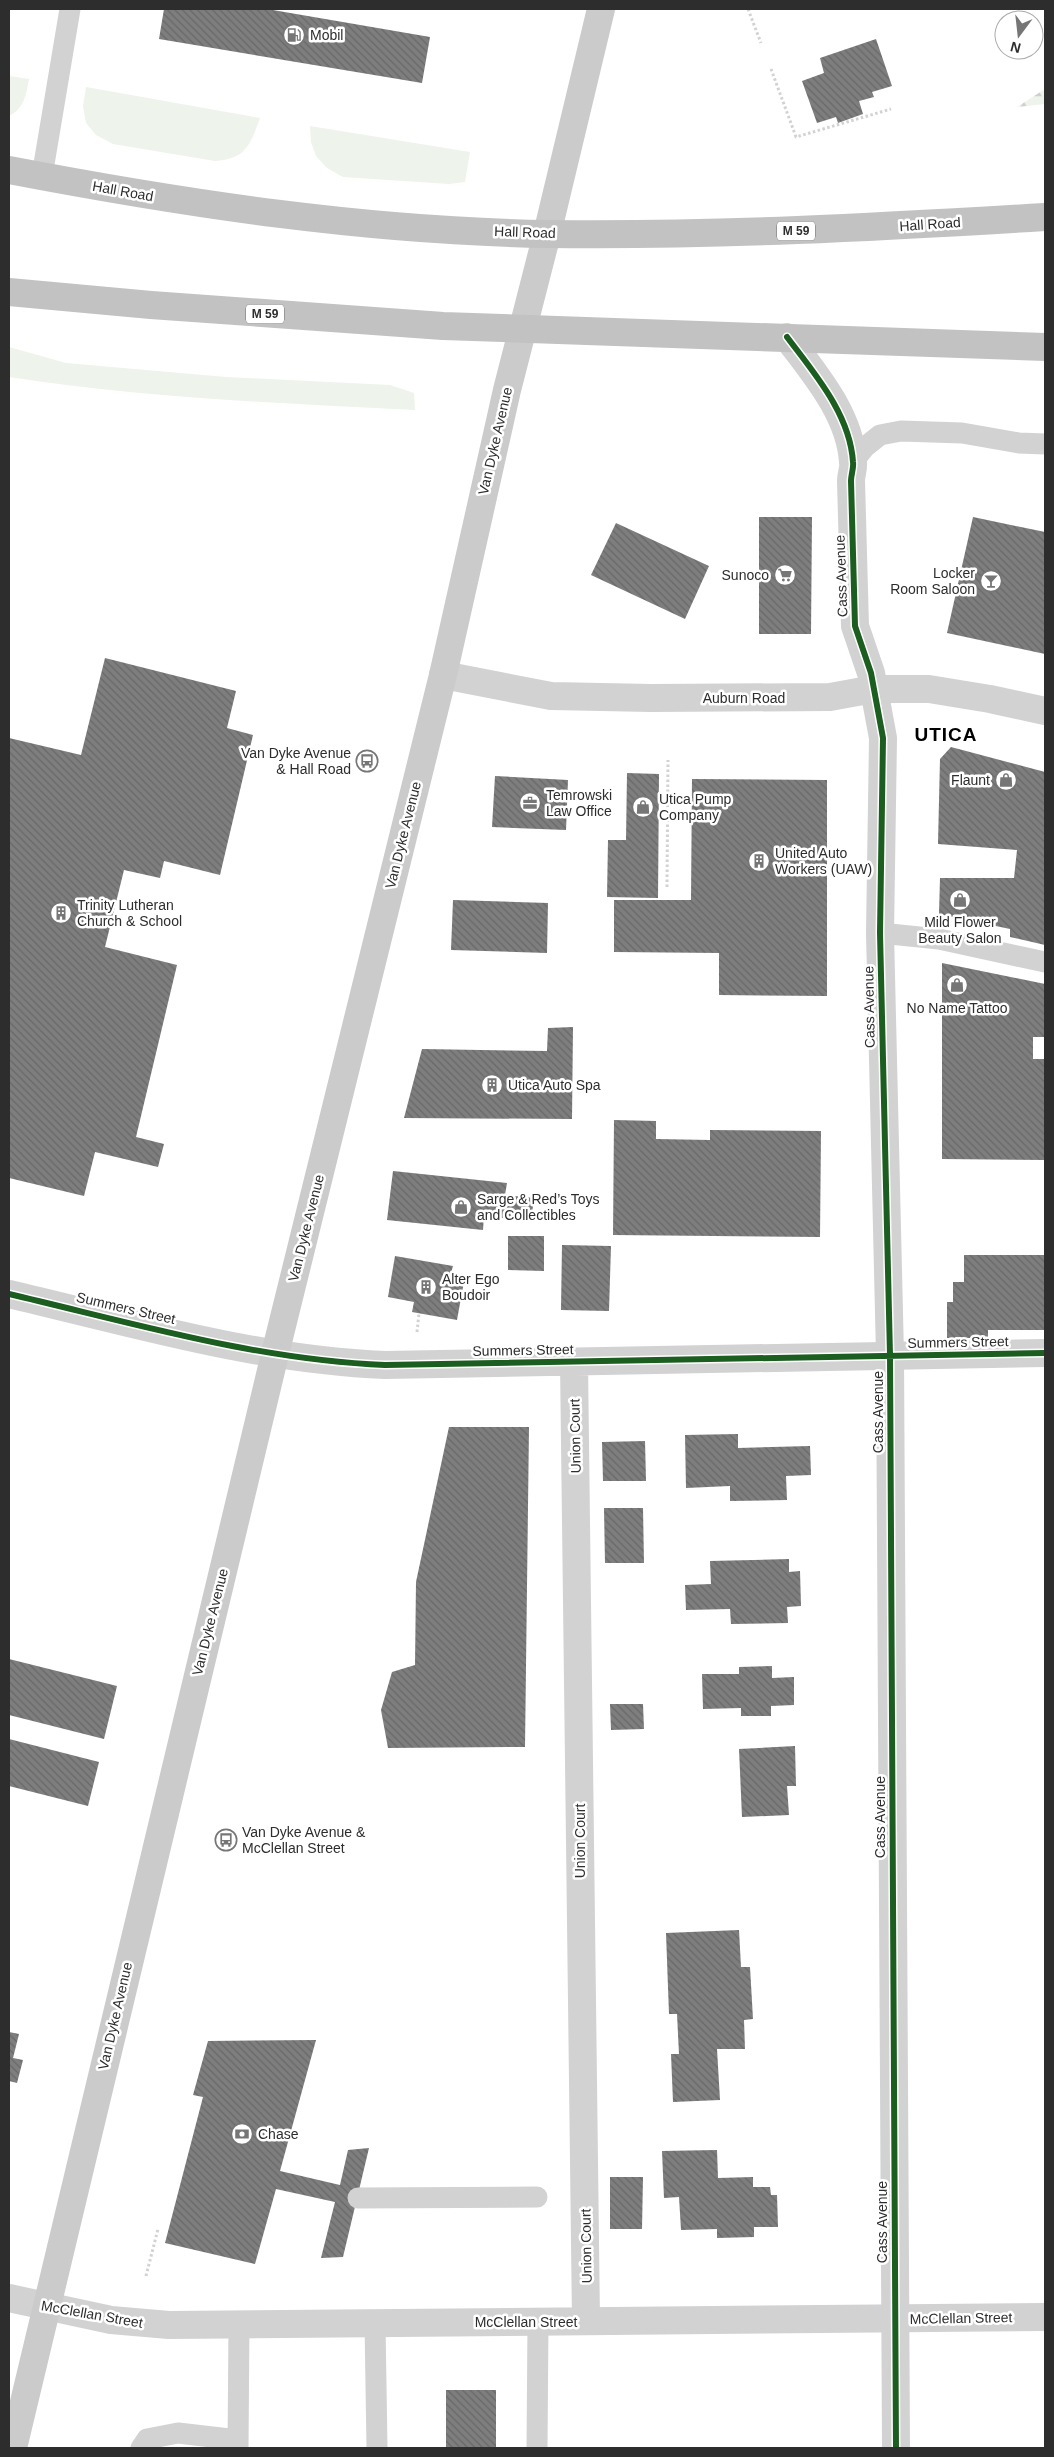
<svg xmlns="http://www.w3.org/2000/svg" width="1054" height="2457" font-family="Helvetica,sans-serif">
<defs>
<pattern id="forest-firs" width="22" height="20" patternUnits="userSpaceOnUse" patternTransform="scale(1.25)"><rect width="22" height="20" fill="#eef3eb"/><path d="M5 1l3.5 6h-7zM16 11l3.5 6h-7z" fill="#ccd1ca"/></pattern>
<pattern id="building-back-hatch" width="6" height="6" patternUnits="userSpaceOnUse" patternTransform="scale(1.25)"><rect width="6" height="6" fill="#7e7e7e"/><path d="M-1 5l2 2M0 0l6 6M5-1l2 2" fill="none" stroke="#686868"/></pattern>
</defs>
<rect width="100%" height="100%" fill="#fff"/>
<path fill="#eef3eb" d="M9 76 29 79C26 95 24 109 9 116Z
M86 87 260 118C250 145 246 159 215 161L113 144 96 135 86 123 83 106Z
M310 126 470 152 465 182 449 184 343 177 327 168 316 156 311 142Z
M9 347 66 363 226 377 390 385 414 393 415 410C280 403 143 398 9 377Z"/>
<path fill="url(#forest-firs)" d="M1045 89V104L1017 107Z"/>
<path fill="url(#building-back-hatch)" d="M164 9H267L430 37 422 83 159 39Z
M876 39 892 86 872 92 874 97 859 101 863 114 838 123 836 117 817 123 802 81 824 73 820 58Z
M759 517H812L811 634H759Z
M973 517 1045 532V654L947 633Z
M616 523 709 566 685 619 591 575Z
M105 658 236 691 227 728 253 735 220 875 164 861 160 878 124 870 105 947 177 965 136 1137 164 1144 158 1167 95 1152 84 1196 9 1178V738L81 755Z
M951 747 1045 772V945L1010 937V929L939 914 940 878H1014L1017 850 938 844 940 759Z
M627 773 659 774 658 898 607 897 608 840H626Z
M495 776 568 780 566 830 492 827Z
M692 779 827 780V996L719 995V953L614 952V900H691Z
M453 900 548 903 547 953 451 950Z
M942 963 1045 984V1037H1033V1059H1045V1160L942 1159Z
M573 1027 572 1119 404 1118 422 1049 547 1051 548 1028Z
M614 1120 656 1121V1139L710 1140V1130L821 1131 820 1237 613 1235Z
M393 1171 507 1183 505 1195 534 1198 531 1221 484 1216 483 1230 387 1220Z
M508 1236H544V1271L508 1270Z
M562 1245 611 1246 609 1311 561 1310Z
M964 1255H1045V1330H988V1338H947V1302H953V1282H964Z
M395 1256 453 1266 451 1273 465 1276 457 1320 412 1312 414 1302 388 1297Z
M449 1427H529L525 1747 388 1748 381 1710 392 1672 415 1665 416 1582Z
M738 1434V1448L810 1446 811 1475 786 1476 787 1500 730 1501V1486L686 1488 685 1435Z
M645 1441 646 1481H603L602 1442Z
M604 1508H643L644 1563H605Z
M789 1559V1572L800 1571 801 1606 787 1607 788 1623 731 1624 730 1609 686 1610 685 1585 711 1584 710 1561Z
M9 1659 117 1686 104 1739 9 1715Z
M772 1666V1678L794 1677V1705L771 1706V1716H741V1708L703 1709 702 1674H739V1667Z
M610 1704H643L644 1729 611 1730Z
M9 1739 99 1762 88 1806 9 1786Z
M795 1746 796 1786H787L789 1815 742 1817 739 1749Z
M739 1930 741 1967H750L753 2019 744 2020 745 2049H717L720 2100 673 2102 671 2054H679L677 2014H669L666 1933Z
M9 2032 19 2034 13 2058 23 2060 17 2083 9 2081Z
M316 2040 280 2171 340 2185 348 2150 369 2148 343 2257 321 2258 335 2202 276 2189 255 2264 165 2243 203 2097 193 2095 208 2041Z
M717 2150 718 2178 753 2177V2187H770L771 2195H777L778 2227H754V2237L717 2238V2229L681 2230 679 2197 664 2198 662 2151Z
M610 2177H643L642 2229H610Z
M446 2390H496V2448H446Z"/>
<g fill="none" stroke-linecap="round" stroke-linejoin="round">
<path stroke="#d2d2d2" stroke-width="3" stroke-dasharray="2.5 2.5" stroke-linecap="butt" d="M748 9 761 43
M771 69 796 137 891 109
M667 887 668 760
M417 1332 419 1313
M146 2276 158 2229"/>
<path stroke="#d2d2d2" stroke-width="21" d="M42 176 70 9
M853 462 865 447 880 435 901 431 962 433 1019 443 1045 444
M880 933 939 939 1045 962
M358 2198 537 2197
M375 2323 377 2448
M141 2448 147 2439 178 2433 238 2440
M238 2448 239 2324
M537 2448 538 2321"/>
<path stroke="#d2d2d2" stroke-width="28" d="M9 1294C133 1323 257 1360 385 1365L1045 1353
M574 1362 586 2321
M9 2298 111 2320 169 2325 1045 2317"/>
<path stroke="#d2d2d2" stroke-width="28" d="M787 337C814 373 850 414 853 462 854 467 851 475 851 481L855 626 871 673 883 738 880 933 890 1355 896 2448
M443 675 551 696 651 698 830 697 874 689H929L990 699 1045 711"/>
<path stroke="#cbcbcb" stroke-width="28" d="M13 2448 275 1354 443 675 507 390 547 234 601 9"/>
<path stroke="#c2c2c2" stroke-width="28" d="M9 170C187 204 367 231 549 234 715 236 880 227 1045 217
M9 292 151 305 443 326 1045 347"/>
<g stroke="#fff" stroke-width="9">
<path id="cycleway" d="M787 337C814 373 850 414 853 462 854 467 851 475 851 481L855 626 871 673 883 738 880 933 890 1355 896 2448
M9 1294C133 1323 257 1360 385 1365L1045 1353"/>
</g>
<use href="#cycleway" stroke="#1b5e20" stroke-width="6"/>
</g>
<defs>
<g id="fuel-ring" transform="scale(1.125)"><circle r="9.5" fill="#fff" stroke="#767676" stroke-width="1.5"/><path d="M-5.5-6h7V0h2V4h1.3V-2.5L3-4.5l.8-.8L6-3V5H2.5V1h-1V6h-7ZM-4.2-4.7v3.2H.2V-4.7Z" fill="#767676"/></g>
<g id="supermarket-ring" transform="scale(1.125)"><circle r="9.5" fill="#fff" stroke="#767676" stroke-width="1.5"/><path d="M-6-5.5h2.5l.6 2H6L4.5 2H-2.5L-4.4-4H-6ZM-1.5 3.2a1.3 1.3 0 1 0 .1 0ZM3 3.2a1.3 1.3 0 1 0 .1 0Z" fill="#767676"/></g>
<g id="bar-ring" transform="scale(1.125)"><circle r="9.5" fill="#fff" stroke="#767676" stroke-width="1.5"/><path d="M-6-5H6L.8 .8V4.5H3.5V6h-7V4.5H-.8V.8Z" fill="#767676"/></g>
<g id="bus-ring" transform="scale(1.125)"><circle r="9.5" fill="#fff" stroke="#767676" stroke-width="1.5"/><path d="M-5-6H5V4H4V6H2V4H-2V6H-4V4H-5ZM-3.5-4V0h7V-4ZM-3.5 1.2v1.5H-2V1.2ZM2 1.2v1.5H3.5V1.2Z" fill="#767676"/></g>
<g id="shop-ring" transform="scale(1.125)"><circle r="9.5" fill="#fff" stroke="#767676" stroke-width="1.5"/><path d="M-5-2.5h2.3a2.7 3.5 0 0 1 5.4 0H5L5.5 6h-11ZM-1.5-2.5h3a1.5 2.3 0 0 0-3 0Z" fill="#767676"/></g>
<g id="office-ring" transform="scale(1.125)"><circle r="9.5" fill="#fff" stroke="#767676" stroke-width="1.5"/><path d="M-6-3h4V-5.5h4V-3h4V5H-6ZM-1-4.5V-3h2v-1.5ZM-6 0V1H6V0Z" fill="#767676"/></g>
<g id="building-ring" transform="scale(1.125)"><circle r="9.5" fill="#fff" stroke="#767676" stroke-width="1.5"/><path d="M-4-6H4V6H1V3H-1V6H-4ZM-2.5-4.3h1.7v1.8h-1.7ZM.8-4.3h1.7v1.8H.8ZM-2.5-1h1.7V.8h-1.7ZM.8-1h1.7V.8H.8Z" fill="#767676"/></g>
<g id="bank-ring" transform="scale(1.125)"><circle r="9.5" fill="#fff" stroke="#767676" stroke-width="1.5"/><path d="M-6-4H6V4H-6ZM0-2.3a2.3 2.3 0 1 0 0 4.6a2.3 2.3 0 1 0 0-4.6Z" fill="#767676"/></g>
</defs>
<g fill-rule="evenodd">
<use href="#fuel-ring" x="294" y="35"/>
<use href="#supermarket-ring" x="785" y="575"/>
<use href="#bar-ring" x="991" y="581"/>
<use href="#bus-ring" x="367" y="761"/>
<use href="#shop-ring" x="1006" y="780"/>
<use href="#office-ring" x="530" y="803"/>
<use href="#shop-ring" x="643" y="807"/>
<use href="#building-ring" x="759" y="861"/>
<use href="#shop-ring" x="960" y="900"/>
<use href="#building-ring" x="61" y="913"/>
<use href="#shop-ring" x="957" y="985"/>
<use href="#building-ring" x="492" y="1085"/>
<use href="#shop-ring" x="461" y="1207"/>
<use href="#building-ring" x="426" y="1287"/>
<use href="#bus-ring" x="226" y="1840"/>
<use href="#bank-ring" x="242" y="2134"/>
</g>
<g text-anchor="middle" stroke-width="5" stroke-linejoin="round" paint-order="stroke">
<g fill="#fff" stroke="#6c6c6c" stroke-width="1">
<rect x="777" y="221.5" width="38" height="19" rx="4"/>
<rect x="246" y="304.5" width="38" height="19" rx="4"/>
</g>
<g font-size="12" font-weight="bold" fill="#2d2d2d">
<text x="796" y="235">M 59</text>
<text x="265" y="318">M 59</text>
</g>
<g font-size="14" fill="#2d2d2d" stroke="#fff" text-anchor="start">
<text x="310" y="40">Mobil</text>
<text x="975" y="578" text-anchor="end">Locker<tspan x="975" dy="16">Room Saloon</tspan></text>
<text x="769" y="580" text-anchor="end">Sunoco</text>
<text x="351" y="758" text-anchor="end">Van Dyke Avenue<tspan x="351" dy="16">&amp; Hall Road</tspan></text>
<text x="990" y="785" text-anchor="end">Flaunt</text>
<text x="546" y="800">Temrowski<tspan x="546" dy="16">Law Office</tspan></text>
<text x="659" y="804">Utica Pump<tspan x="659" dy="16">Company</tspan></text>
<text x="775" y="858">United Auto<tspan x="775" dy="16">Workers (UAW)</tspan></text>
<text x="77" y="910">Trinity Lutheran<tspan x="77" dy="16">Church &amp; School</tspan></text>
<text x="960" y="927" text-anchor="middle">Mild Flower<tspan x="960" dy="16">Beauty Salon</tspan></text>
<text x="957" y="1013" text-anchor="middle">No Name Tattoo</text>
<text x="508" y="1090">Utica Auto Spa</text>
<text x="477" y="1204">Sarge &amp; Red’s Toys<tspan x="477" dy="16">and Collectibles</tspan></text>
<text x="442" y="1284">Alter Ego<tspan x="442" dy="16">Boudoir</tspan></text>
<text x="242" y="1837">Van Dyke Avenue &amp;<tspan x="242" dy="16">McClellan Street</tspan></text>
<text x="258" y="2139">Chase</text>
</g>
<g font-size="14" fill="#2d2d2d" stroke="#fff">
<text transform="translate(123 191) rotate(10)" y="5">Hall Road</text>
<text transform="translate(930 224) rotate(-4)" y="5">Hall Road</text>
<text transform="translate(525 232) rotate(2)" y="5">Hall Road</text>
<text transform="translate(495 441) rotate(-77)" y="5">Van Dyke Avenue</text>
<text transform="translate(841 576) rotate(-92)" y="5">Cass Avenue</text>
<text x="744" y="703">Auburn Road</text>
<text transform="translate(403 835) rotate(-76)" y="5">Van Dyke Avenue</text>
<text transform="translate(869 1007) rotate(-91)" y="5">Cass Avenue</text>
<text transform="translate(306 1228) rotate(-76)" y="5">Van Dyke Avenue</text>
<text transform="translate(126 1308) rotate(13)" y="5">Summers Street</text>
<text transform="translate(958 1342) rotate(-1)" y="5">Summers Street</text>
<text transform="translate(523 1350) rotate(-1)" y="5">Summers Street</text>
<text transform="translate(878 1412) rotate(-90)" y="5">Cass Avenue</text>
<text transform="translate(575 1436) rotate(-91)" y="5">Union Court</text>
<text transform="translate(210 1622) rotate(-76)" y="5">Van Dyke Avenue</text>
<text transform="translate(880 1817) rotate(-90)" y="5">Cass Avenue</text>
<text transform="translate(580 1841) rotate(-90)" y="5">Union Court</text>
<text transform="translate(115 2016) rotate(-77)" y="5">Van Dyke Avenue</text>
<text transform="translate(882 2222) rotate(-90)" y="5">Cass Avenue</text>
<text transform="translate(586 2246) rotate(-91)" y="5">Union Court</text>
<text transform="translate(92 2314) rotate(10)" y="5">McClellan Street</text>
<text transform="translate(961 2318) rotate(-1)" y="5">McClellan Street</text>
<text x="526" y="2327">McClellan Street</text>
</g>
<g font-size="19" font-weight="bold" letter-spacing="1" fill="#000" stroke="#fff">
<text x="946" y="741">UTICA</text>
</g>
</g>
<rect width="1054" height="2457" fill="none" stroke="#2d2d2d" stroke-width="20"/>
<g transform="translate(1019 35) rotate(195)"><circle r="24" fill="#ffffff" stroke="#ababab"/>
<path d="M0-4L9 19L0 12L-9 19Z" fill="#767676"/>
<text y="-8" font-size="14" font-weight="bold" text-anchor="middle" fill="#2d2d2d">N</text>
</g>
</svg>
